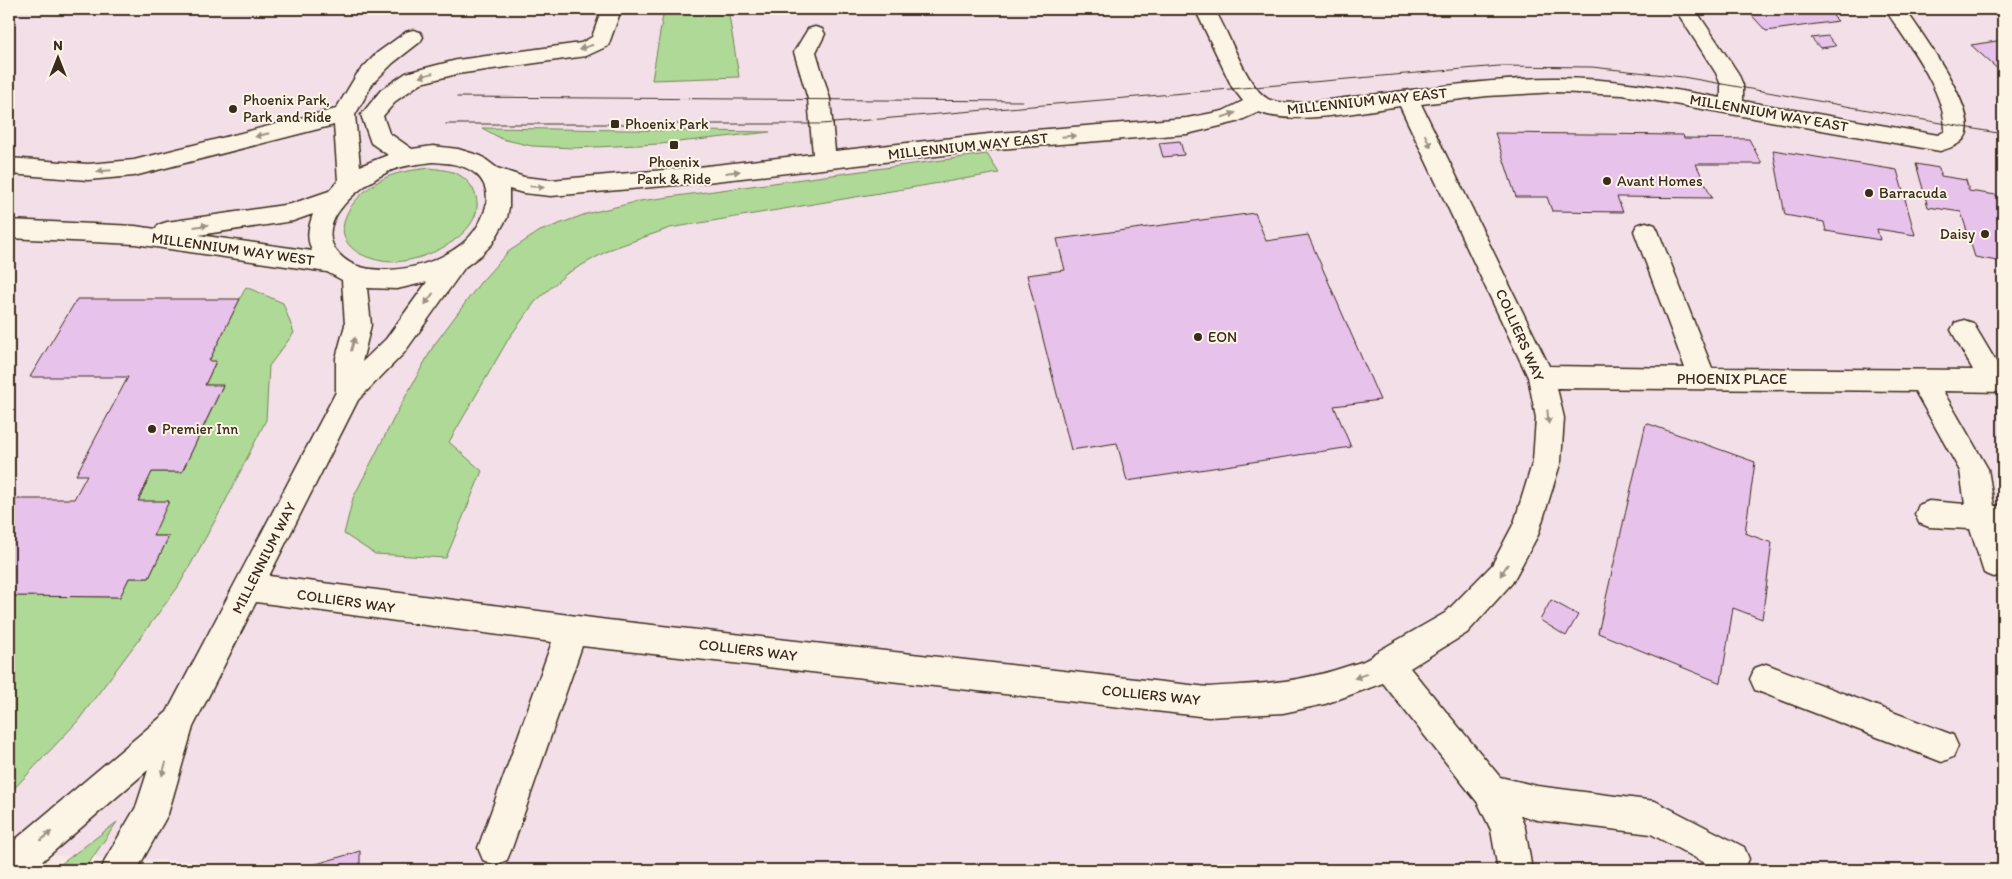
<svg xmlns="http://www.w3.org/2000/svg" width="2012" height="879" font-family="Itim,sans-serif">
<rect width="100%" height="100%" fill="#f8ebe6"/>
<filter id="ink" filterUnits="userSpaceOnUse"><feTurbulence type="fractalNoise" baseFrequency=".02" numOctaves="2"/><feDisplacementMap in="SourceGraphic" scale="10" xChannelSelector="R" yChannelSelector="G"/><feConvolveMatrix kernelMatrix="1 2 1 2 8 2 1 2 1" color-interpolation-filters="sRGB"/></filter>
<g filter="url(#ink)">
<path fill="#f3dfe8" d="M9 9H2003V870H219L220 863 9 853Z"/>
<path fill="#afd996" stroke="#75825a" d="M664 9H728L739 77 652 80Z
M482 128 770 132 660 144 573 148 532 146 502 139Z
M987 154 999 173 670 228 611 249 566 274 535 302 509 338 449 442 482 471 446 558 375 554 344 534 353 498 396 414 434 345 480 283 508 252 540 231 586 214 640 201Z
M430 168C437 169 446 170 453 172 461 175 469 181 473 189 496 232 417 268 382 261 324 250 338 206 379 181 394 172 413 170 430 168Z
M246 287 283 303 294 333 269 366 266 420 221 510 178 587 77 722 9 794V596L120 597 129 578H149L169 536H153L138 501 152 472H182L223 386 205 385 216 362 209 361Z
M117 822 84 870H53Z"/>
<path fill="#e7c2eb" stroke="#3b2a1e" d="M1746 9H1826L1838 21 1766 31Z
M1828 36 1836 46 1820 48 1811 38Z
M2003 40V74L1971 45Z
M1495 133 1683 135 1684 138 1749 139 1762 164H1696L1712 198 1617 197 1623 212 1552 211 1547 197H1516Z
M1180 141 1184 155 1163 157 1159 143Z
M1773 150 1897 170 1915 235 1877 229 1880 240 1826 231 1824 222 1785 215Z
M1916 164 1939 168 1941 176 1966 180 1969 191 2003 196V262L1975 257 1961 212 1928 207Z
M1255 213 1266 241 1308 235 1380 400 1334 406 1351 447 1127 481 1117 443 1071 450 1027 275 1065 270 1057 239Z
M77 299H240L209 361H216L205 385H223L182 472H152L138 501H169L153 536H169L149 578H129L120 597 9 596V499H74L87 475H76L128 377H30Z
M1646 423 1755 462 1745 533 1772 543 1762 619 1733 608 1721 683 1598 633Z
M1551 600 1578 615 1566 636 1540 620Z
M360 851V870H296Z"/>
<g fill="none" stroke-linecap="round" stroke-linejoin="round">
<g stroke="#3b2a1e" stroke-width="3">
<path id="minor" d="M602 9 621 10 608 46 586 56 457 74 421 83 397 100 383 116 389 133 412 149 433 146 458 149 481 156 497 168 524 177 551 180 698 167 813 154 808 99 794 52 808 29 815 27 822 29 825 34 816 52 830 99 835 151 998 133 1187 118 1223 111 1243 101 1232 87 1197 13 1200 9H1214C1229 31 1246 87 1268 99 1286 108 1340 98 1361 96 1426 89 1491 78 1556 78 1612 78 1666 88 1721 98V85L1716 73 1675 9H1695L1738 73 1743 85V101L1938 135 1945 131C1946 92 1906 41 1885 9H1905C1921 32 1974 105 1967 132 1964 144 1950 148 1940 151L1623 95 1556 92 1487 96 1421 104 1549 366 1685 368 1634 231 1637 225 1646 222 1655 225 1658 231 1712 368 1973 370 1951 330 1955 323 1964 320 1973 323 2001 370H2003V392L1943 391 1988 469 1994 506H2003V532L2000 531 2003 544V574L1994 577 1984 573 1970 529 1929 527 1919 523 1915 514 1919 505 1929 501 1965 504 1960 471 1915 391 1557 388 1564 418 1561 461 1538 535 1512 583 1467 633 1410 668 1500 777 1537 786 1655 801 1744 847 1749 859 1744 870H1718L1651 834 1537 820 1520 815 1525 828 1532 870H1498L1491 830 1478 803 1383 683 1325 704 1283 713 1208 717 582 646 512 848 507 860 495 865 483 860 478 848 552 642 256 602 193 727 168 814 137 870H101L106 858 136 807 148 770 32 870H9V845L167 712 336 392V358L345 325 342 280 327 272 135 244 9 238V220L135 226 156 229 158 225 167 222 291 204 329 191 338 181 334 125 134 176 88 180 9 174V158L88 164 134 160 336 109 357 74 377 53 406 32 413 30 420 32 423 37 420 42 393 63 373 83 355 115 360 166 388 155 371 143 361 115 381 90 406 73 457 60 581 43 592 37ZM1400 106 1528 377 1536 418 1533 461 1514 523 1492 565 1445 613 1375 653C1369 661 1357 663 1348 666 1299 683 1259 684 1208 687L608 620 269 576 358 400 404 353 465 267 481 255 492 244 507 218 509 207V189L523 193 551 196 698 183 998 149 1187 134 1237 122 1259 112C1292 126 1363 111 1400 106ZM433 162C448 163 464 164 476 174 499 194 481 229 462 244 441 260 415 269 388 270 370 270 352 268 339 254 309 222 366 181 392 170 405 165 419 164 433 162ZM313 214C308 228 306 237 312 251L199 235 293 221ZM427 282 386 339 362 362 371 325 367 288 397 289Z
M1766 664 1953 735 1958 746 1953 757 1942 762 1755 690 1750 679 1755 668Z"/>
</g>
<use href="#minor" fill="#fcf5e5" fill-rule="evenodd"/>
<path stroke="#3b2a1e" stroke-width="1" d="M457 97 1022 101
M446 124H822L1499 66 1592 67 1683 77 2003 134"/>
</g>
<defs><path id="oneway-solid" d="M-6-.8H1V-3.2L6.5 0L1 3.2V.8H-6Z" transform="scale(1.25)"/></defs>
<g fill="#9c9082">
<use href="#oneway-solid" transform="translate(586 47) rotate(162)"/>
<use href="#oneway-solid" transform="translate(426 75) rotate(164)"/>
<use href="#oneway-solid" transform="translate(1229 115) rotate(-19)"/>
<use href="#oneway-solid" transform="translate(262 135) rotate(166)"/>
<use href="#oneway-solid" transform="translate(1069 136) rotate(-5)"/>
<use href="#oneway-solid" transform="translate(1428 141) rotate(64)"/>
<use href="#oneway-solid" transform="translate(104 171) rotate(175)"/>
<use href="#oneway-solid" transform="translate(733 172) rotate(-7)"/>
<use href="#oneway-solid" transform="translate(537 187) rotate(5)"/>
<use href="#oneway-solid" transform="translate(201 226) rotate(-8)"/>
<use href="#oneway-solid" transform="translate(429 299) rotate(126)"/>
<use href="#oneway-solid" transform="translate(353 344) rotate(-74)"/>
<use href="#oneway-solid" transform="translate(1548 417) rotate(85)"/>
<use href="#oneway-solid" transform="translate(1504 570) rotate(122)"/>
<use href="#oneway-solid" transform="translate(1361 676) rotate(160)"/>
<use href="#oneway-solid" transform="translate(164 769) rotate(106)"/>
<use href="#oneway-solid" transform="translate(46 836) rotate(-40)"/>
</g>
</g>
<g fill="#3b2a1e" stroke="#fcf5e5" stroke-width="2">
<circle cx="233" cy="109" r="5"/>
<rect x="610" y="119" width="10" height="10" rx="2.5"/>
<rect x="669" y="140" width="10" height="10" rx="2.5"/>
<circle cx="1607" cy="181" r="5"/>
<circle cx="1869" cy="193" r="5"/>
<circle cx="1985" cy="234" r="5"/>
<circle cx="1198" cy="337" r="5"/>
<circle cx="152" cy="429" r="5"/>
</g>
<g text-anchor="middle" stroke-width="4" stroke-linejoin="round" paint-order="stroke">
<g font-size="15" fill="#3b2a1e" stroke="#fcf5e5" text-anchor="start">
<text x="243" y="105">Phoenix Park,<tspan x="243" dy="17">Park and Ride</tspan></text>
<text x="625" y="129">Phoenix Park</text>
<text x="674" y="167" text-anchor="middle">Phoenix<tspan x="674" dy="17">Park &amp; Ride</tspan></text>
<text x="1617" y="186">Avant Homes</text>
<text x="1879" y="198">Barracuda</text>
<text x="1975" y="239" text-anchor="end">Daisy</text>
<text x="1208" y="342">EON</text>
<text x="162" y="434">Premier Inn</text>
</g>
<g font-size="15" fill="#3b2a1e" stroke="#fcf5e5">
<text transform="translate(1367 101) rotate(-6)" y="5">MILLENNIUM WAY EAST</text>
<text transform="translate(1769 113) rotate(10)" y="5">MILLENNIUM WAY EAST</text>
<text transform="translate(968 146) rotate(-6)" y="5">MILLENNIUM WAY EAST</text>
<text transform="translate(233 249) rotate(8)" y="5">MILLENNIUM WAY WEST</text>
<text transform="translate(1520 335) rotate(66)" y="5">COLLIERS WAY</text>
<text x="1732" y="384">PHOENIX PLACE</text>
<text transform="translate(264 558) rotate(-63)" y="5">MILLENNIUM WAY</text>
<text transform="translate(346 601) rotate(8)" y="5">COLLIERS WAY</text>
<text transform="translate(748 650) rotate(7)" y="5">COLLIERS WAY</text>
<text transform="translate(1151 695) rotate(6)" y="5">COLLIERS WAY</text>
</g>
</g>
<rect width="2012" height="879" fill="none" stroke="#fcf5e5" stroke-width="30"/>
<rect x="15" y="15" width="1982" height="849" fill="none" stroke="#3b2a1e" stroke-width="2" filter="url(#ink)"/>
<g transform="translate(58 58)" stroke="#fcf5e5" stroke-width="4" paint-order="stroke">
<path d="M0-4L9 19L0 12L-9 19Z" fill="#3b2a1e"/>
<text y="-8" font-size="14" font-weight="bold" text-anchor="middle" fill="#3b2a1e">N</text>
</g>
</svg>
